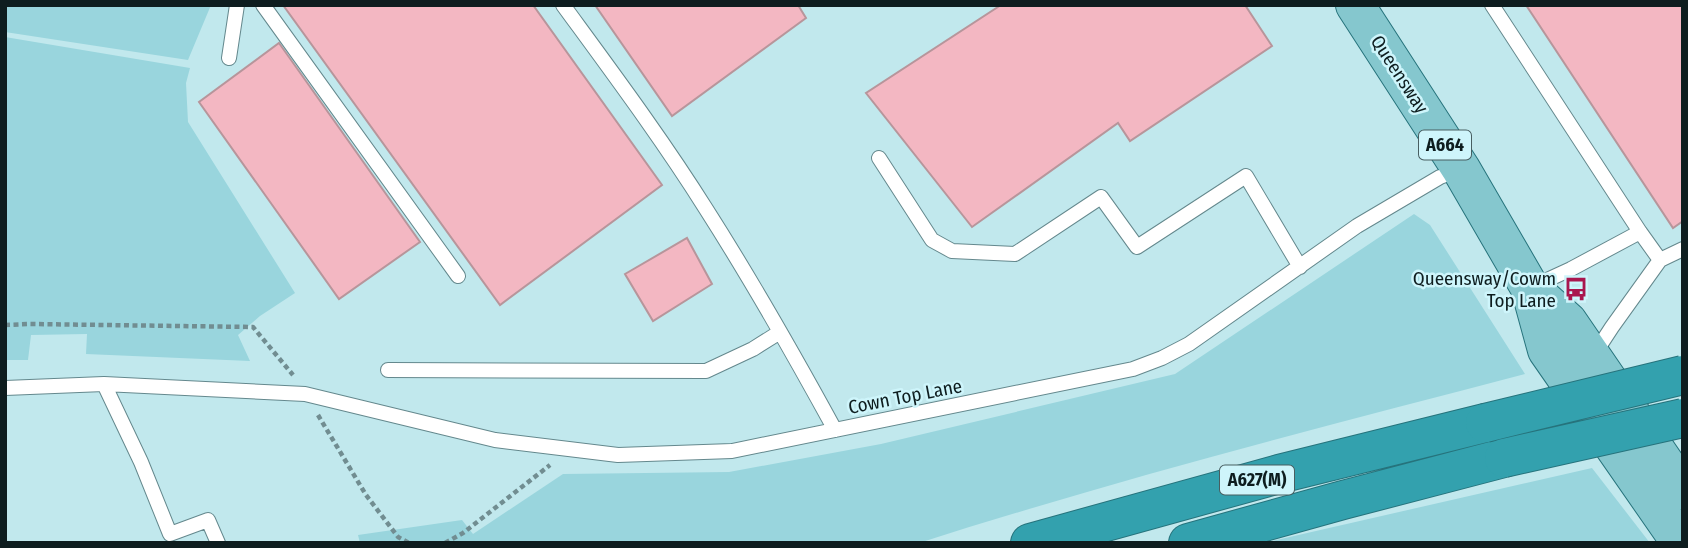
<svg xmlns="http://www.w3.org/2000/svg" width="1688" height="548" font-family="'Fira Sans Condensed',sans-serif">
<rect width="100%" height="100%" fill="#c1e8ed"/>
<path fill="#99d5dd" d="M5 5H211L188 60 5 32Z
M5 37 190 68 186 83 188 122 295 293 260 316 238 335 250 361 86 354 87 334 31 335 28 360H5Z
M1414 214 1430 225 1525 374C1322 427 1119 479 919 543H360L358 535 462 520 473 534 563 474 729 472 881 444 1175 374Z
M1592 468 1650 543H1263Z"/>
<path fill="#f3b7c2" stroke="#b7959b" stroke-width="2" d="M283 5H533L662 185 500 305Z
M595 5H798L806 18 672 116Z
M1001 5H1245L1272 46 1130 141 1118 123 972 227 866 93Z
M1526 5H1683V221L1673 228Z
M279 43 420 242 339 299 199 102Z
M687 238 712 284 653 321 625 274Z"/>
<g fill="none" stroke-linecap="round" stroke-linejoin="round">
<g stroke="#64888d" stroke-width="16">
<path id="lane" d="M263 5 458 276
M563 5C612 72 662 139 706 209 752 281 794 355 835 430
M1492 5 1640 232 1660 260
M229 58 237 5
M879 158 932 240 952 251 1015 254 1101 197 1137 247 1246 176 1300 267
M1534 286 1571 269 1640 232
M1593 356 1612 327 1660 260 1683 249
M388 370 706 371 753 349 780 332
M104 384 141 462 170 534 208 520 218 543
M5 388 104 384 305 394 495 440 618 455 732 451 1133 369 1162 358 1189 344 1357 226 1440 177 1460 170"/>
</g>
<g stroke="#26737c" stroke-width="40">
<path id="primary" d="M1355 5 1461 169 1530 288 1547 350 1681 543
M1530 288 1568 322 1683 490"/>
</g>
<g stroke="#26737c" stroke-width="40">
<path id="highway" d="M1030 543 1279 474 1485 423
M1188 543 1343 500 1504 458"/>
</g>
<path stroke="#718d91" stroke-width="4.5" stroke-dasharray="5 3.5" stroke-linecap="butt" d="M5 325 30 324 253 327 293 375
M318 415 366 495 398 537 409 543
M445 543 463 533 550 465"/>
<use href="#lane" stroke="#fff" stroke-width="14"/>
<use href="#primary" stroke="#85c7ce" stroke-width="38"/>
<use href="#highway" stroke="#33a1ae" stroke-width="38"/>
<g stroke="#26737c" stroke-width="40" stroke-linecap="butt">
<path id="highway-bridge" d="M1485 423 1683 375
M1504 458 1683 418"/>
</g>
<use href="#highway-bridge" stroke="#33a1ae" stroke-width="38"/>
</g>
<defs>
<g id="bus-bare" transform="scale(1.89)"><path d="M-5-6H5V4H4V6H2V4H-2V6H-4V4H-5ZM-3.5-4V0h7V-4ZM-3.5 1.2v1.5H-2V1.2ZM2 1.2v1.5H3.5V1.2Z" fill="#a9164e" stroke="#cef5fb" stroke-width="2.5" paint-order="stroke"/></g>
</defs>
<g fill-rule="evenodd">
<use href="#bus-bare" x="1576" y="289"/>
</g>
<g text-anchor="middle" stroke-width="5" stroke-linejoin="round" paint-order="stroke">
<g fill="#cef5fb" stroke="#485e61" stroke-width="2">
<rect x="1419" y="130.5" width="52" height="29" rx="5"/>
<rect x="1220" y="465.5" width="74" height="29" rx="5"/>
</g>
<g font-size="18" font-weight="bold" fill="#0e1d1f">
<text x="1445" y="151">A664</text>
<text x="1257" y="486">A627(M)</text>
</g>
<g font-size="19" fill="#0e1d1f" stroke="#cef5fb">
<text transform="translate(1400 74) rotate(57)" y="7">Queensway</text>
<text transform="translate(905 396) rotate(-11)" y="7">Cown Top Lane</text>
</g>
<g font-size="19" fill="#0e1d1f" stroke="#cef5fb" text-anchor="end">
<text x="1556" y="285">Queensway/Cowm<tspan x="1556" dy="22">Top Lane</tspan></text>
</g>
</g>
<rect width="1688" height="548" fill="none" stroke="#0e1d1f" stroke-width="14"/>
</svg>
